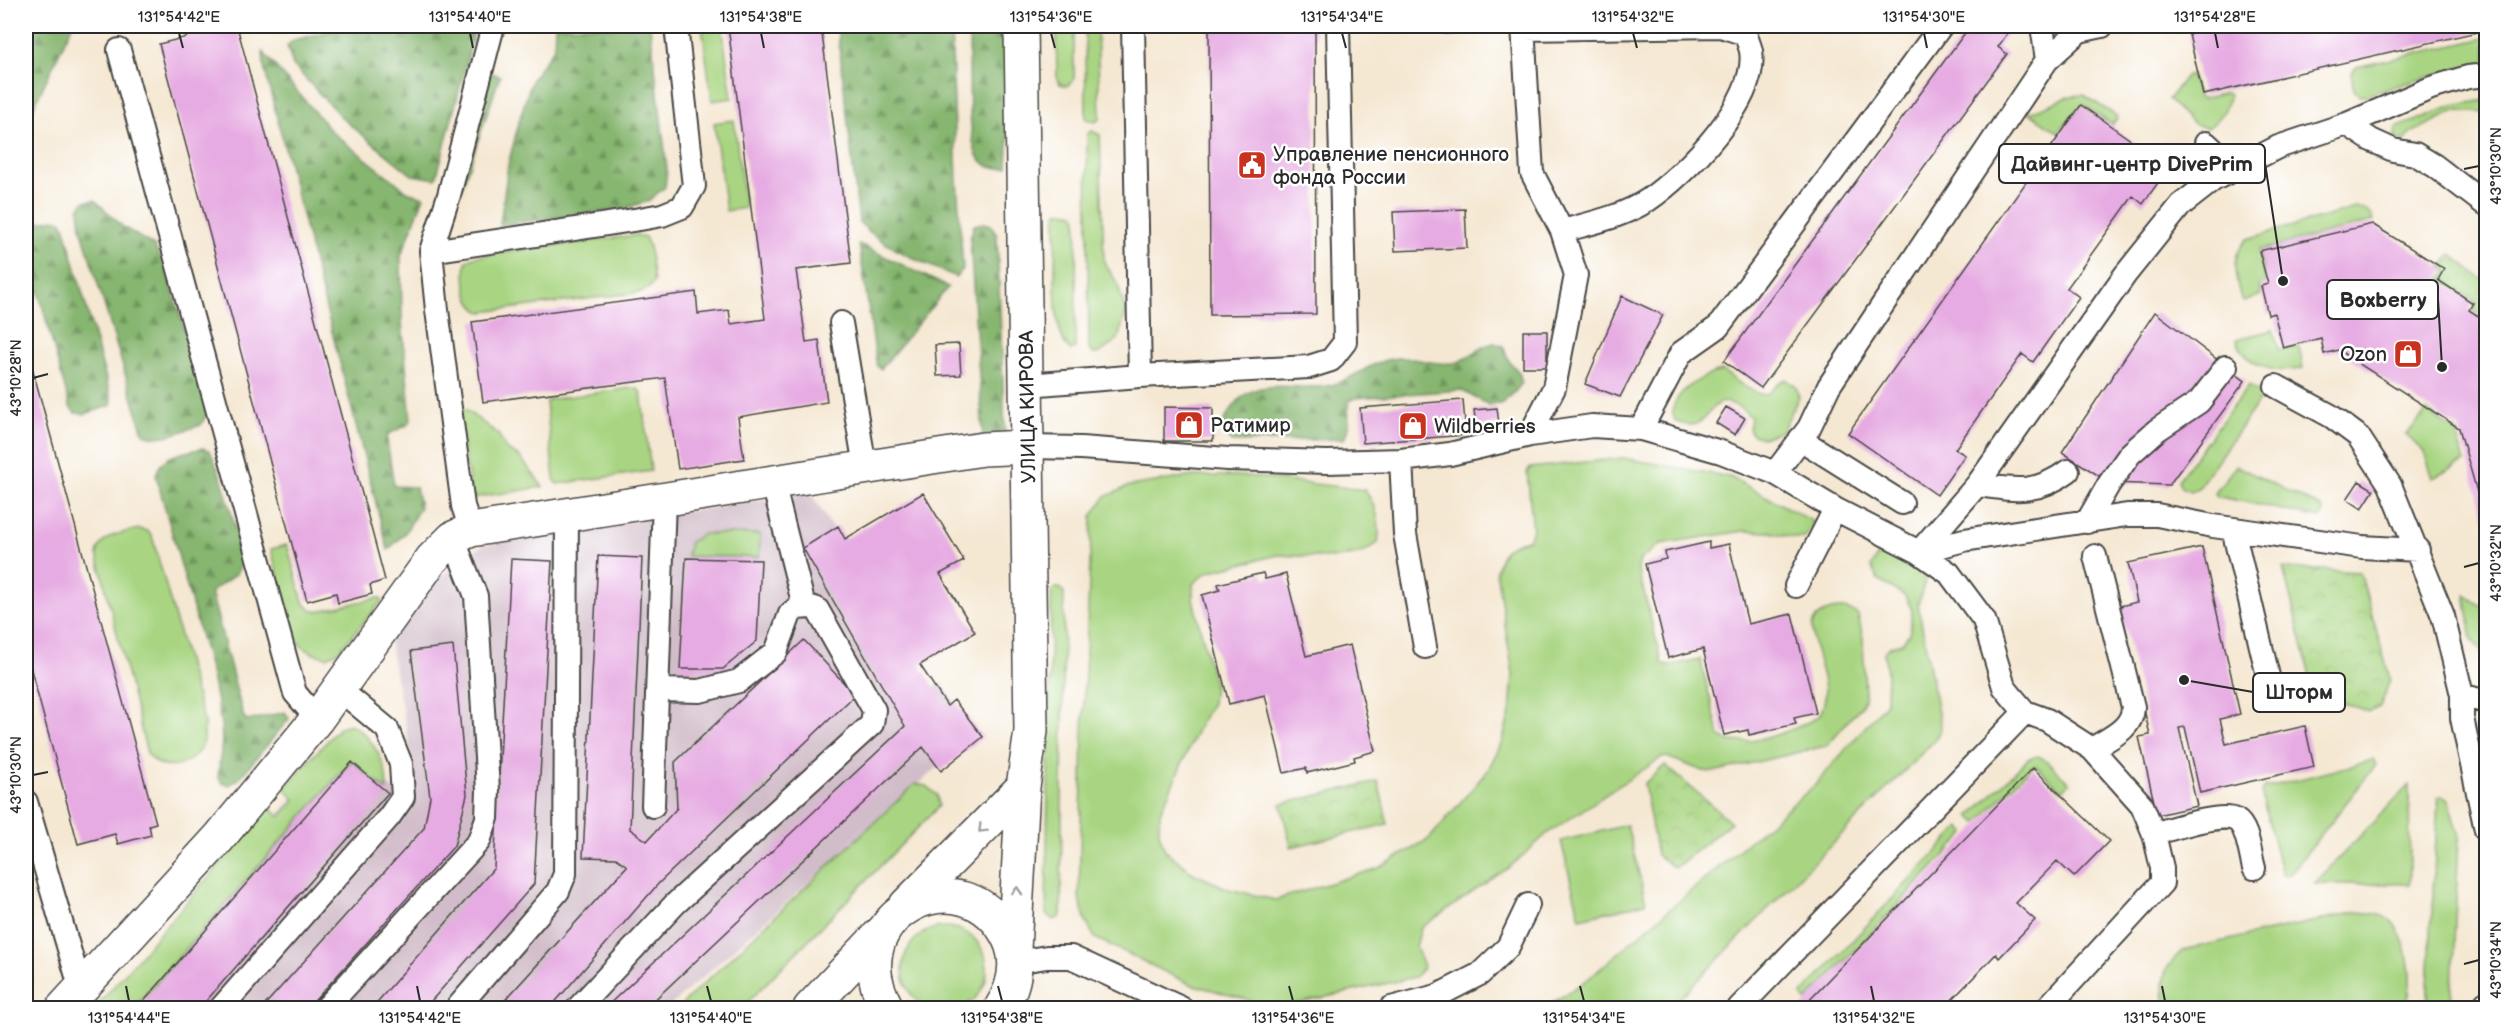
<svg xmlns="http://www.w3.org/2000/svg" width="2512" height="1034" font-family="'Balsamiq Sans',sans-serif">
<defs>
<pattern id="forest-firs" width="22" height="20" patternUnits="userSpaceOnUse" patternTransform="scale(1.5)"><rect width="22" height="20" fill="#86b670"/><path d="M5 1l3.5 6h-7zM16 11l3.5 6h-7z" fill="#6e945c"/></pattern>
<pattern id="park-crowns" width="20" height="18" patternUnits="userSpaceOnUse" patternTransform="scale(1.5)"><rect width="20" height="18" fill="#a9d582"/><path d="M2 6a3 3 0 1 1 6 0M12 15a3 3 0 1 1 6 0" fill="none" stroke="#92b770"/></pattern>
</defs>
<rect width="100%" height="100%" fill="#fff"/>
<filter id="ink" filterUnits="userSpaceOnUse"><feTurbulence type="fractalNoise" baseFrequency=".0167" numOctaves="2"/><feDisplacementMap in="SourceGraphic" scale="12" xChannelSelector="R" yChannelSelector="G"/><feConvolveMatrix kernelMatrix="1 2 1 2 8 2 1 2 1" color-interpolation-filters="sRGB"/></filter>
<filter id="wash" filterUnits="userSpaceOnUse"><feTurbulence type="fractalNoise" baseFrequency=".008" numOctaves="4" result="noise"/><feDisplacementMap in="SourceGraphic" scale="24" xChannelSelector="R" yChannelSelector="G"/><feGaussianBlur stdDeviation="1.35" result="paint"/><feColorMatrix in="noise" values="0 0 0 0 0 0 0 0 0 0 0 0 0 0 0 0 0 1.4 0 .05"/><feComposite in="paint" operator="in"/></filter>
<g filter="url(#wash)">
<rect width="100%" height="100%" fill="#f5e8d3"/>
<path fill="#d1bdc9" d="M810 492 932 688 942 683 975 734 668 1008H109L341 744 398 794 415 775 389 640 433 584 456 563 483 545Z"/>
<path fill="#a9d582" stroke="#6a8056" stroke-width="1.5" d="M702 26H722L732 98 712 101Z
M1056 26H1074V80L1067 86 1060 84 1057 79Z
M1085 26H1097L1100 119 1095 122 1086 119Z
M2486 38V63L2467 66 2366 95H2359L2354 90 2351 73 2356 67Z
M2186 76H2191L2200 99 2226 93 2229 95C2228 109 2219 121 2207 128L2194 124 2168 100Z
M2084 95 2118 117 2112 125 2083 104 2058 132 2029 113 2071 96Z
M2486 100V113L2455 111 2411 133 2405 140 2399 141 2395 137 2396 128 2452 106Z
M734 120 745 208 726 211 714 123Z
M1092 131 1100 135 1104 262 1117 283 1126 312 1118 339 1100 353 1093 354 1089 349 1087 134Z
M2355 208C2365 210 2371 211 2374 221L2259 250 2265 282 2259 286 2261 295 2244 302 2241 299C2235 276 2229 258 2247 239Z
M1064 211 1074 213 1077 219 1075 348 1071 350C1048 336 1057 244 1056 217L1058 212Z
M636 235 645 237 649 246 654 282 650 287 642 292 482 312C465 305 464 279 466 262L473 257Z
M2273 330 2279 350 2299 347 2303 368C2278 375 2244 367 2237 339Z
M1723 371C1731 377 1757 398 1766 394 1773 391 1778 382 1786 379L1796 387 1799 397 1782 431 1763 438 1753 435 1749 429 1751 418C1747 412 1743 410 1737 406 1709 391 1712 424 1690 425 1686 425 1680 423 1676 422 1661 399 1703 373 1723 371Z
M2249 385 2262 394V397L2198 488 2191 491 2181 487 2178 480Z
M632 388 638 389 641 393 651 471 557 484 554 479 546 402 552 399Z
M466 410 498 434 507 450 520 457 543 487 472 498 457 411Z
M2427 411 2456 431 2464 462 2433 478 2424 452 2406 435Z
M1623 458 1730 477 1814 522 1805 537 1795 538 1770 532 1744 531 1660 544 1640 560 1638 569 1662 663 1667 666 1700 659 1720 737C1742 751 1798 729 1819 716 1836 688 1812 657 1812 628 1812 618 1822 613 1831 610 1842 608 1848 608 1858 615L1863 638 1865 696 1862 705 1826 746 1713 772 1703 771 1667 757 1661 758 1548 833 1511 866 1421 928 1416 947 1424 967 1415 977 1278 1008 1190 984 1095 938 1086 922 1079 898 1084 696 1092 516 1105 497 1129 486 1194 476H1247L1365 490C1377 508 1381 523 1378 543L1363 553 1337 558 1278 555 1207 572 1193 584V599L1214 684 1212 703 1198 728 1160 813 1159 833 1165 850 1193 873 1229 889 1275 900 1379 868 1429 839 1488 770 1502 742 1510 713 1513 674 1496 571C1502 549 1506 545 1528 540L1533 530 1527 472 1530 468Z
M2236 466 2321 507 2324 513 2320 518 2216 496 2215 492Z
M139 529 147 531 152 536 204 721C204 728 205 740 202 746 190 768 162 775 147 753L97 554C101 534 122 533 139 529Z
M703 534H760L759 557 687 556 690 542Z
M287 545 303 602 311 610 319 611 377 598H380L382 601 338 652 327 657 314 654 301 646 293 633 271 549Z
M1893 549 1919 564 1927 574 1918 604 1941 729 1934 741 1670 1008H1545L1588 979 1815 785 1886 703 1887 672 1884 652 1891 646 1902 643 1910 632 1912 610 1905 596 1878 580 1871 567 1879 553Z
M1056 588H1060L1064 592 1061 914 1059 918 1053 920 1046 914 1051 597V592Z
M2465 595 2486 609V657L2472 639Z
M350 724C371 734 390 766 386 790L351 761 134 1008H95L269 807 280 817 295 800 284 788 340 727Z
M2038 756 2046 760 2070 783 2062 791 2036 766H2032L1977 823 1970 816 2028 759Z
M2373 760 2376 765 2290 874 2287 876 2282 874 2261 792 2265 788Z
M915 784 926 786 937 795 939 806 742 1008H678Z
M2409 785 2410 884H2314Z
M2442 796 2448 800 2459 837 2451 1008H2427L2438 798Z
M1627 825 1646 903 1580 918 1561 841Z
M1960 827 1966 833 1806 1001 1801 995Z
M2357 912C2369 913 2383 913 2393 923 2408 937 2417 992 2403 1008H2165C2162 981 2160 970 2183 950Z
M903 969a42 42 0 1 1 84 0a42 42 0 1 1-84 0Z"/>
<path fill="url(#forest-firs)" stroke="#58704e" stroke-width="1.5" d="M26 26H72L26 123Z
M349 26H476L436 179 412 175 344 120 293 65 287 46 294 40Z
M555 26H650L667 169 665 187 648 201 623 209 500 225 508 165 520 118 532 79 554 48Z
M837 26H951L957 180 963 269 956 277C922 262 885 249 859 222Z
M969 26H1013L1007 167C996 169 985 168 978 157 966 138 970 53 969 26Z
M263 52 332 132 407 191 424 197 401 256 402 322 411 420 406 426 388 434 387 440 394 486 416 487 420 507 405 533 388 550 264 67Z
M489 72 500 76 457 202 450 232 443 234Z
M95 200 123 227 154 246 166 267 208 412 201 425C184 430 159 443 143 433L81 228 79 209 84 201Z
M54 219 61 221 64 225 112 401 110 406 85 414 75 413 70 407 35 279 26 264V225Z
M984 223 991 225 997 235 1005 433 983 436 970 239 974 225Z
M859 244 948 287 881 369 877 366Z
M1494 343 1503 346 1509 361 1519 372 1522 383 1514 393 1501 404 1488 405 1461 390 1355 398 1348 402 1349 426 1344 439 1232 442 1224 433 1223 422C1231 411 1237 398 1250 392 1273 381 1302 390 1327 386 1353 381 1372 359 1399 358 1417 357 1434 366 1453 363 1469 361 1478 346 1494 343Z
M203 448 210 451 222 479 244 560 236 574 211 592 243 715 247 721 285 712 289 719 238 780 229 785 222 783 218 777 222 741 221 724 212 676 156 476C159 454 185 453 203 448Z"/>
<path fill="url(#park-crowns)" stroke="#6a8056" stroke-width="1.5" d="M2451 254 2486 282V319L2473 310 2477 303 2441 279 2447 270 2442 267Z
M2283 568 2360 572 2390 679 2380 708 2369 712 2314 692Z
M1665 765 1731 822 1675 868 1657 855 1644 784Z
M1378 781 1388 824 1291 847 1281 804Z"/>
<g id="blocks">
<path fill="#e6abe2" d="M195 26H216V29L237 26 385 580 370 585 372 594 338 603 336 593 307 601 159 44 187 37 185 28Z
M728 26H821L851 263 796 270 806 342 819 340 827 402 738 417 744 459 678 469 665 378 483 402 472 322 696 292 698 314 729 310 731 324 765 319Z
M1209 26H1315L1316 314 1210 315Z
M1445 26H1484V31L1445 34Z
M1970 26H2002L2009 31 1998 47 2007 54 1761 388 1724 361Z
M2187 26H2486V30L2203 95Z
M2081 105 2169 167 2143 204 2133 196 2067 288 2079 297 2033 362 2022 354 1955 449 1965 455 1937 495 1848 433Z
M1465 209 1467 248 1395 251 1393 212Z
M2372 224 2444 269 2438 280 2473 303 2469 310 2486 321V524L2459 428 2338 350 2324 354 2321 338 2283 348 2274 313 2268 315 2261 286 2268 284 2259 251Z
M1622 296 1663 315 1620 397 1585 384Z
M2155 312 2245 381 2169 485 2110 483 2062 452Z
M1523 331H1547V367H1523Z
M959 344 961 375 937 376 935 345Z
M26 345 156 823 149 825 151 835 118 844 115 834 78 844 26 651Z
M1463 400 1466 435 1363 443 1360 408Z
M1164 407 1213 408V441H1164Z
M1726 407 1745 418 1735 435 1716 423Z
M1497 408 1499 424 1476 427 1474 410Z
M2359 481 2374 490 2362 509 2347 499Z
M923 493 964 561 940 574 975 632 920 665 947 706 954 700 983 737 941 771 923 747 646 1008H605L905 726 803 548 838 526 845 539Z
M1709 542V548L1729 544 1748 624 1792 614 1816 713 1794 718 1796 724 1749 735 1748 730 1724 735 1703 649 1668 658 1645 564 1666 559 1665 552Z
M2202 547 2240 714 2220 719 2226 744 2305 726 2314 767 2200 793 2185 727 2179 728 2197 806 2157 815 2139 737 2150 735 2120 606 2137 602 2128 563Z
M598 556 642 558 630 829 647 841 677 808 675 762 804 640 855 695 659 883 550 1008H498L627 866 616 858 583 857Z
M686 558 761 560 757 641 723 669H680Z
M511 559 552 561 534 884 425 1008H372L494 868Z
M1263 573 1265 579 1286 574 1306 656 1350 645 1375 751 1354 757 1355 761 1307 773 1306 768 1284 773 1265 695 1229 704 1202 595 1220 590 1218 584Z
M453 646 467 795 454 846 308 1008H262L424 828 430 797 411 651Z
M352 762 388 793 200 1008H138Z
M2033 768 2109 841 2074 877 2057 861 2016 903 2035 920 1999 958 1996 954 1947 1005 1951 1008H1801Z"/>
</g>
</g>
<g filter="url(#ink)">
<use href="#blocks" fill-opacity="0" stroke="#494744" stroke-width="1.5"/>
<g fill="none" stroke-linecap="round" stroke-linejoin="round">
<g stroke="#494744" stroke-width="26">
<path id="service" d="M1523 26 1532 173 1562 231 1576 275 1554 388 1530 435
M2042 26 2047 60
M1524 29 1721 26 1745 34C1747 39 1750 46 1751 51 1759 100 1685 175 1648 200 1622 217 1591 223 1562 231
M119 50 295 693 317 719
M2347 124 2371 140 2393 150 2415 154 2435 166 2486 205
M2206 143 2233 168
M431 251 449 195 493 26
M841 323 865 467
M1140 376 1309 367 1331 360 1345 342 1338 26
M1027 385 1140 376 1133 26
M2276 386 2331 416 2358 436 2390 485 2443 616 2462 695 2486 702
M1641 429 1681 353 1718 327 1941 26
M1800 439 1902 503
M1028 447 1081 448 1228 459 1327 462 1401 460 1450 454 1530 435 1592 426 1641 429 1721 452 1775 473 1835 509 1919 552 1949 573 1984 620 2004 687 2013 698 2025 712 2047 720 2092 749 2142 805 2154 834 2162 868V883L2047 1008
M1401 460 1405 534 1425 647
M1775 473 1809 428 1829 386 1882 306 2047 60 2079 31 2102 26
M773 483 804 606
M1977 485C2014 490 2036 495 2068 471
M2087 522 2109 484 2130 454 2157 430 2199 402 2226 367
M2233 529 2272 693
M471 530 463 506 437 310 431 251 640 219 662 215 682 207 694 186 676 26
M1919 552 1977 485 2125 275 2181 205 2213 180 2278 147 2347 124 2431 88 2468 77 2486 75
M1919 552 1964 540 2127 515H2157L2213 526 2362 547 2418 550
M1796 586 1835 509
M2462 695V718L2486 830
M2092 749C2109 738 2133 729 2133 707L2095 556
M26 802 81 990
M653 806 664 500
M2154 834C2170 829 2222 812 2236 820 2248 827 2250 855 2254 868
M1015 962 1047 957H1071L1181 1008
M1437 996 1480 974 1508 947 1528 905
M221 1008 389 817 403 797 401 764 387 729 339 689
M326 1008 479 841 487 818 488 790 476 596 453 538
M457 1008 558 891 565 874 567 514
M578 1008 675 904 872 724 874 710 817 609 811 607 797 608 790 614 776 652 739 681 700 691 659 690
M1391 1008 1437 996 1440 1008
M1739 1008 2025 712
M2486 1008V1003"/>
</g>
<g stroke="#494744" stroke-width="36">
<path id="minor" d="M63 1008 219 838 317 719 432 559 453 538 471 530 983 449 1028 447"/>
</g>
<g stroke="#494744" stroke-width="36">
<path id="secondary" d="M906 905 1023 787
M1014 949 1023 787 1031 731 1021 26
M810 1008 881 933
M887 1008C834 915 965 849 1009 939 1020 963 1014 987 1001 1008"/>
</g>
<use href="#service" stroke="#fff" stroke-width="22"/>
<use href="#minor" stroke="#fff" stroke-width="33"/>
<use href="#secondary" stroke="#fff" stroke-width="33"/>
</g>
<defs><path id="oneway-chevron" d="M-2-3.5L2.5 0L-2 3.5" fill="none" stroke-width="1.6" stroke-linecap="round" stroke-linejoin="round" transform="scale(1.5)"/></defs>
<g stroke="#a0a0a0">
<use href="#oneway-chevron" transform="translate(982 829) rotate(135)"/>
<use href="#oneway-chevron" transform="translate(1017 891) rotate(-87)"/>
</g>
</g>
<path fill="none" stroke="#2b2b2b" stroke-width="2" d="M179 33 183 48M470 33 473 48M761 33 764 48M1051 33 1055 48M1342 33 1346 48M1633 33 1637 48M1924 33 1927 48M2215 33 2218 48M2464 169 2479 166M33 378 48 374M2464 567 2479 563M33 775 48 772M2464 964 2479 960M126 986 129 1001M417 986 420 1001M707 986 711 1001M998 986 1002 1001M1289 986 1293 1001M1580 986 1584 1001M1871 986 1874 1001M2162 986 2165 1001"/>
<defs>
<g id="civic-square" transform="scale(1.5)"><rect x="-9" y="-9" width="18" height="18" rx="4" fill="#c8321e" stroke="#fff"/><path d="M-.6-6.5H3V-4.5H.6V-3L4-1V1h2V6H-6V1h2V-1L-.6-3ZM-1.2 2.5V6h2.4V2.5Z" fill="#fff"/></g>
<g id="shop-square" transform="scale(1.5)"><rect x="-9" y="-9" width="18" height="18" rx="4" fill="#c8321e" stroke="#fff"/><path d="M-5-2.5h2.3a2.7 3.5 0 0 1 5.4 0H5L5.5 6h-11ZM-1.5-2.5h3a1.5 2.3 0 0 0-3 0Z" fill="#fff"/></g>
</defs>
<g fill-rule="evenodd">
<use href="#civic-square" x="1252" y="165"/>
<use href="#shop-square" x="2408" y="354"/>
<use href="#shop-square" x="1189" y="425"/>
<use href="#shop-square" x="1413" y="426"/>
</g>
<g text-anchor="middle" stroke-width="5" stroke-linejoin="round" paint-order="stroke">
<g font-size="20" fill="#2b2b2b" stroke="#fff" text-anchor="start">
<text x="1273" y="161">Управление пенсионного<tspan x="1273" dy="23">фонда России</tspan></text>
<text x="2387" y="361" text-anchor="end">Ozon</text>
<text x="1210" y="432">Ратимир</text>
<text x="1434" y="433">Wildberries</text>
</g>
<g font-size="20" fill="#2b2b2b" stroke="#fff">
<text transform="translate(1027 407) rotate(-91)" y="7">УЛИЦА КИРОВА</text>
</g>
</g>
<path fill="none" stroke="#2b2b2b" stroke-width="2" d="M2283 281L2265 163M2442 367L2438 299M2184 680L2253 692"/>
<g fill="#2b2b2b" stroke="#fff" stroke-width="2">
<circle cx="2283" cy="281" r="6"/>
<circle cx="2442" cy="367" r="6"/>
<circle cx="2184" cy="680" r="6"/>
</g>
<g fill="#fff" stroke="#2b2b2b" stroke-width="2">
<rect x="1999" y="144" width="266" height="39" rx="6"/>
<rect x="2327" y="280" width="111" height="39" rx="6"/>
<rect x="2253" y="673" width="92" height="39" rx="6"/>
</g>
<g font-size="21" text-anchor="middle" font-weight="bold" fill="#2b2b2b">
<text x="2132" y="171">Дайвинг-центр DivePrim</text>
<text x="2383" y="307">Boxberry</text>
<text x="2299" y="699">Шторм</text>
</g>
<rect width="2512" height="1034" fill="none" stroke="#fff" stroke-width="66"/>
<rect x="33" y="33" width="2446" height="968" fill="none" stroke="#2b2b2b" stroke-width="2"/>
<g font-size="15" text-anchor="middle" fill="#2b2b2b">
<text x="179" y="22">131°54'42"E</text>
<text x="470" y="22">131°54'40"E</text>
<text x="761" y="22">131°54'38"E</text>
<text x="1051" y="22">131°54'36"E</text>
<text x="1342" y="22">131°54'34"E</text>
<text x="1633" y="22">131°54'32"E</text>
<text x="1924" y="22">131°54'30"E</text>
<text x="2215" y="22">131°54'28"E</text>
<text transform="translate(2496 166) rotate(-90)" y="5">43°10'30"N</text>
<text transform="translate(16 378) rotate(-90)" y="5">43°10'28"N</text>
<text transform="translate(2496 563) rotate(-90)" y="5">43°10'32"N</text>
<text transform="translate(16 775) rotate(-90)" y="5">43°10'30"N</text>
<text transform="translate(2496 960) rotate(-90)" y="5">43°10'34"N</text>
<text x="129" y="1023">131°54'44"E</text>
<text x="420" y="1023">131°54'42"E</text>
<text x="711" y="1023">131°54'40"E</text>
<text x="1002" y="1023">131°54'38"E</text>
<text x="1293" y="1023">131°54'36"E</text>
<text x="1584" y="1023">131°54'34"E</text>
<text x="1874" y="1023">131°54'32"E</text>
<text x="2165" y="1023">131°54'30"E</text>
</g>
</svg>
